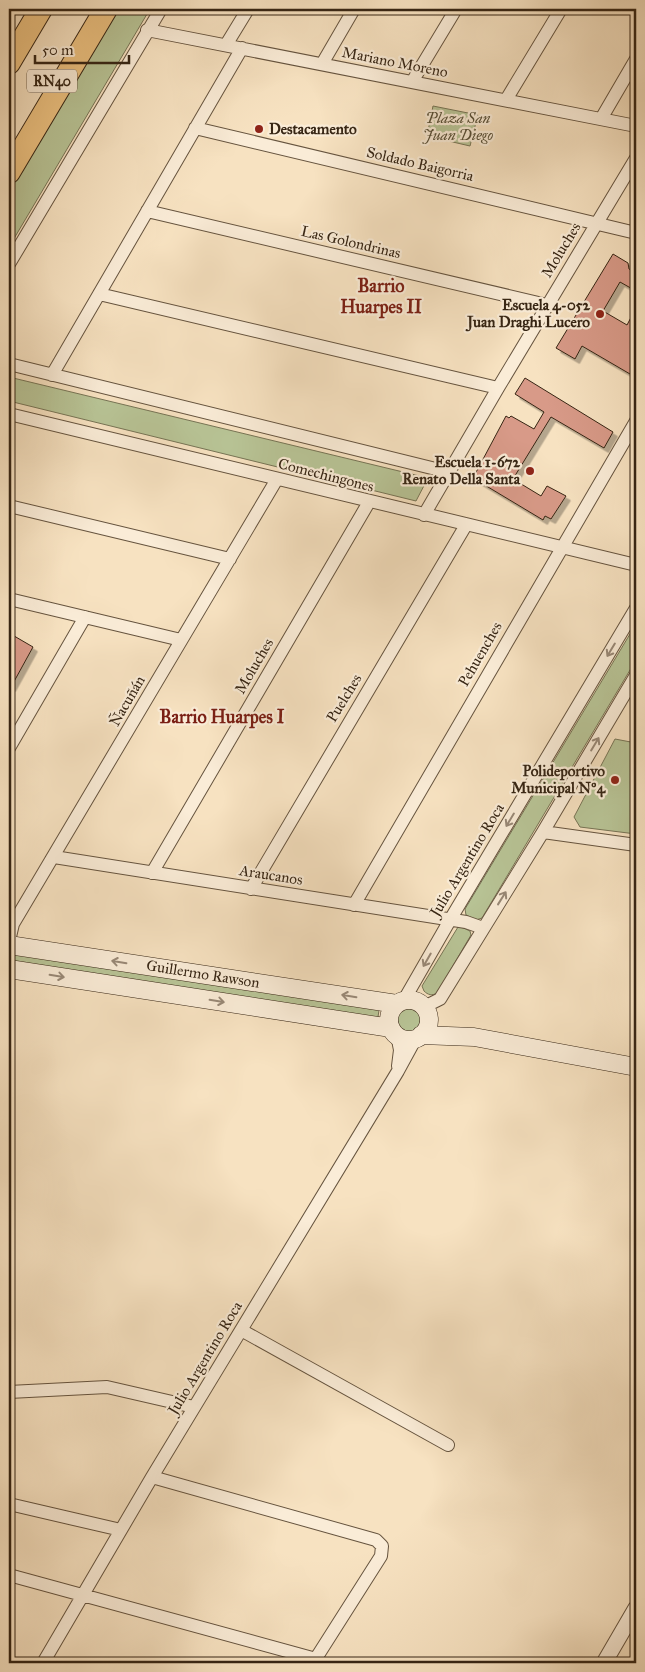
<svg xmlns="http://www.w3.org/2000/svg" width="645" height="1672" font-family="'IM FELL Great Primer',serif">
<defs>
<filter id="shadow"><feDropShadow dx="4.5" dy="4.5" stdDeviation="0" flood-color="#0004"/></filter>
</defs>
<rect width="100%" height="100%" fill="#f7e2c1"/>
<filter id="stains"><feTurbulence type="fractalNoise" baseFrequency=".004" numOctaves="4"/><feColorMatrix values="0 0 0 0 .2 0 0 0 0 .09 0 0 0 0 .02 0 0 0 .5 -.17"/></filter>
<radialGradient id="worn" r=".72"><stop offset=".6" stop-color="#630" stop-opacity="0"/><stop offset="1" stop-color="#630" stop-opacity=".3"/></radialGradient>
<path fill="#b8c496" stroke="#777455" d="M118 9H150L9 247V191Z
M433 106 478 115 470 146 427 136Z
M9 377 428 478 416 501 9 401Z
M636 624V660L482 918 476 920 466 915 465 909Z
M615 739 636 743V834L580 827 574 817Z
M458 927H461L470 931 471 935 437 993C432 996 428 995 424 991L422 986Z
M9 952 377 1008 379 1010 378 1017 376 1019 9 963Z
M395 1020a14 14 0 1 1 28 0a14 14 0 1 1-28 0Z"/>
<path fill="#d89a88" stroke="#362514" filter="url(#shadow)" d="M613 254 628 263 629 269 636 273V291L620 282 603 311 627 325 636 308V364L630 374 582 346 575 359 556 348Z
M525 378 613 432 604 448 551 417 513 479 541 496 547 486 566 496 551 519 545 516 543 520 473 478 506 416 509 418 511 416 534 429 544 412 515 394Z
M9 633 33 647 11 687 9 686Z"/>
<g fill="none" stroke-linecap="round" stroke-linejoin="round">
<g stroke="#66543f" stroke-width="14">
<path id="minor" d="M147 30 636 126
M226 45 248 9
M322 64 354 9
M412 82 456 9
M506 100 561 9
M601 119 636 59
M195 128 636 233
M147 211 547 305
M9 264 161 9
M99 294 498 388
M9 364 448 472
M52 375 242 48
M9 414 636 565
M9 506 230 559
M424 515 498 388 636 158
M9 599 181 640
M9 748 85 617
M543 832 636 845
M54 857 466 922 483 928
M152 873 369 502
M251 889 466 525
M354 905 636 421
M9 941 13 924 277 479
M404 1000 450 920 636 608
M424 1007 440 999 543 832 636 675
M397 1035 400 1050 398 1066
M241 1330 448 1445
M9 1392 107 1387 194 1407
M152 1477 376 1540 382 1546 381 1556 313 1663
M9 1504 121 1530
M9 1575 316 1659
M43 1663 152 1477 398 1071 416 1038"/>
</g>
<g stroke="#66543f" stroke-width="17">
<path id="tertiary" d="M604 1663 636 1608"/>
</g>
<g stroke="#362514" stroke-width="19">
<path id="secondary" d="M9 945 397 1004
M9 969 391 1028
M389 1020a20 20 0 1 1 40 0a20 20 0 1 1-40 0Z
M421 1035 474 1037 636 1067"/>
</g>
<g stroke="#362514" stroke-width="24">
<path id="motorway" d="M9 63 41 9
M9 172 106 9"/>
</g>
<use href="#minor" stroke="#faecd7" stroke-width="12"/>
<use href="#tertiary" stroke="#faecd7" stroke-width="15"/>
<use href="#secondary" stroke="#faecd7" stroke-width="18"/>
<use href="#motorway" stroke="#ecc180" stroke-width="22"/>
</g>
<defs><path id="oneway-shaft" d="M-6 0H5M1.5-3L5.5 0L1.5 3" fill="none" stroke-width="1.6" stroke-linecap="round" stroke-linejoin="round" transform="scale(1.25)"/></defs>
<g stroke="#988876">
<use href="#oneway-shaft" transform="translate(611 650) rotate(121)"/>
<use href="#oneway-shaft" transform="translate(595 744) rotate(-59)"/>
<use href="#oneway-shaft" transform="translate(510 820) rotate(121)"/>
<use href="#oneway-shaft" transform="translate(502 898) rotate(-58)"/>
<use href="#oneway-shaft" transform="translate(427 960) rotate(120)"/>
<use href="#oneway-shaft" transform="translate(119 962) rotate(-171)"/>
<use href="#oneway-shaft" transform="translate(57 976) rotate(9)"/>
<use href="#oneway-shaft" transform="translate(349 996) rotate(-171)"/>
<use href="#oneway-shaft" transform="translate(217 1001) rotate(9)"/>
</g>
<g fill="#8f2418" stroke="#faecd7" stroke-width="2">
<circle cx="259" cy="129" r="5"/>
<circle cx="600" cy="314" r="5"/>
<circle cx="530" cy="471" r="5"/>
<circle cx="615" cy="780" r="5"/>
</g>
<g text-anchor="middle" stroke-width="4.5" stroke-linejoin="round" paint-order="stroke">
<rect fill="#faecd7" stroke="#71614e" stroke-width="1" x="27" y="69.5" width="50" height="23" rx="4"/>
<g font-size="14" font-weight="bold" fill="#362514">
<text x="52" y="86">RN40</text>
</g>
<g font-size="15" fill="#362514" stroke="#faecd7">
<text transform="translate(395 62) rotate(11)" y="5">Mariano Moreno</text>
<text transform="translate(420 164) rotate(13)" y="5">Soldado Baigorria</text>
<text transform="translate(351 242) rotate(13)" y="5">Las Golondrinas</text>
<text transform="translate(561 250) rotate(-59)" y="5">Moluches</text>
<text transform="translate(326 475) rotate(14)" y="5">Comechingones</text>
<text transform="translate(480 654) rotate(-60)" y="5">Pehuenches</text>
<text transform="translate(254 666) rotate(-60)" y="5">Moluches</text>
<text transform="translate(344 698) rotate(-59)" y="5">Puelches</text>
<text transform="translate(127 701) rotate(-60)" y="5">Ñacuñán</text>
<text transform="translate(467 860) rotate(-59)" y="5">Julio Argentino Roca</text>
<text transform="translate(271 875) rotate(9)" y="5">Araucanos</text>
<text transform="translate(203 974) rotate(9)" y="5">Guillermo Rawson</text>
<text transform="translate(205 1358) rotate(-59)" y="5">Julio Argentino Roca</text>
</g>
<g font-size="15" font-style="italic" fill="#564d34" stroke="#faecd7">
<text x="458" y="123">Plaza San<tspan x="458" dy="17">Juan Diego</tspan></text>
</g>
<g font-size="15" font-weight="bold" fill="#362514" stroke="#faecd7" text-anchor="end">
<text x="269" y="134" text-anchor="start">Destacamento</text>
<text x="590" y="310">Escuela 4-052<tspan x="590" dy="17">Juan Draghi Lucero</tspan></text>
<text x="520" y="467">Escuela 1-672<tspan x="520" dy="17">Renato Della Santa</tspan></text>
<text x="605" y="776">Polideportivo<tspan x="605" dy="17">Municipal Nº4</tspan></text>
</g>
<g font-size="18" font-weight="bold" fill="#7a1f14" stroke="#faecd7">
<text x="381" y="292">Barrio<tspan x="381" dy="21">Huarpes II</tspan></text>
<text x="222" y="723">Barrio Huarpes I</text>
</g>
</g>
<rect width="645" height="1672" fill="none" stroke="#f7e2c1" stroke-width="30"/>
<rect x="10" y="10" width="625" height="1652" fill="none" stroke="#362514" stroke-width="2.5"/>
<rect x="15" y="15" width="615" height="1642" fill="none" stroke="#362514"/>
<path d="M35 55v8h94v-8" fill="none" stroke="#362514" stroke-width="2.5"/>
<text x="42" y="55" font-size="15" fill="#362514" stroke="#faecd7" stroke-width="4" paint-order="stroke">50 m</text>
<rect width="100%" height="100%" filter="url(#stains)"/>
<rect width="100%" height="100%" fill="url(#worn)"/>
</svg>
